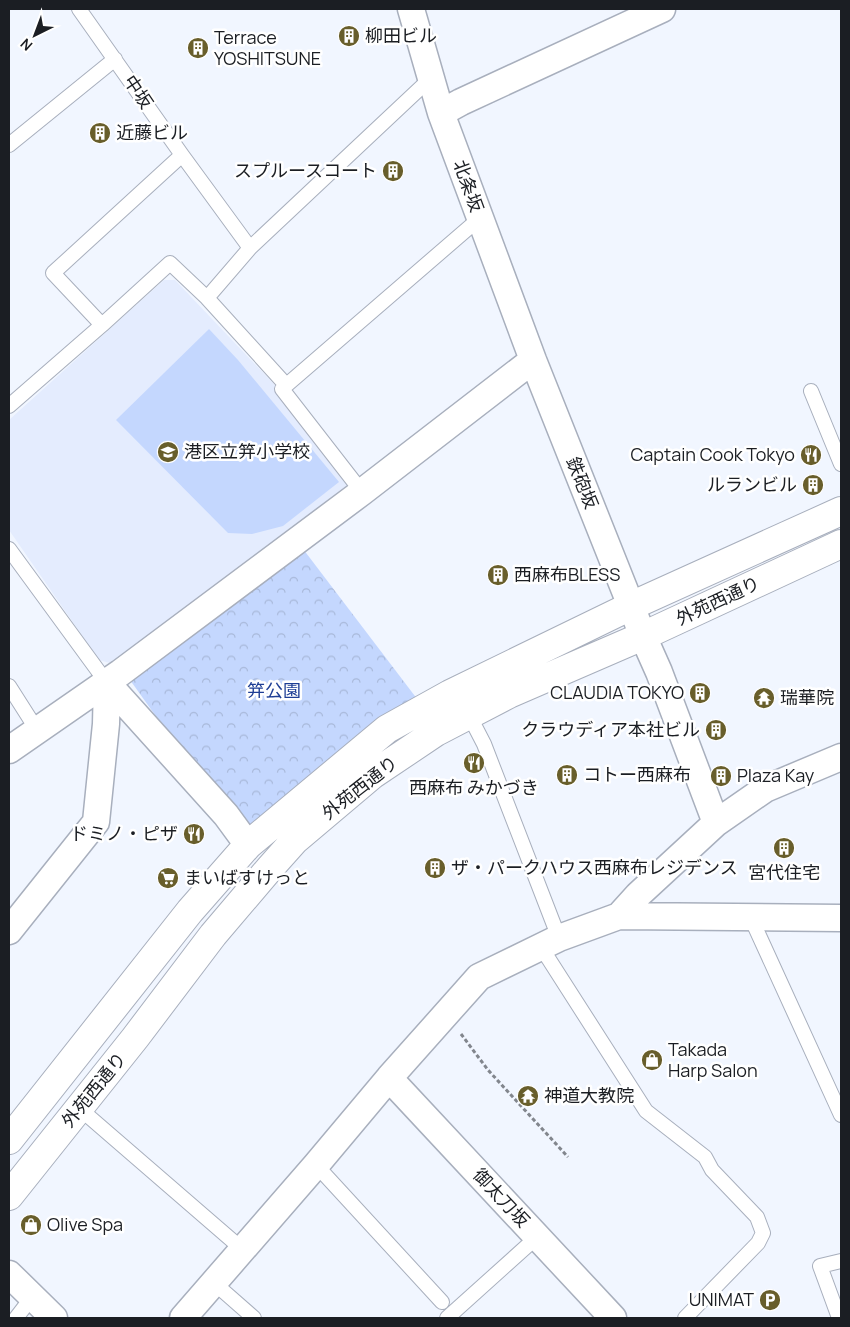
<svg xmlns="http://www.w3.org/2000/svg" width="850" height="1327" font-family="Manrope,'Noto Sans JP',sans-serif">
<defs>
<pattern id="park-crowns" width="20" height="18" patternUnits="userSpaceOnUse" patternTransform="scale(1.25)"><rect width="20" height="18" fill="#c4d7fe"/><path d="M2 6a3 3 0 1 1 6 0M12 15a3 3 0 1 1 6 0" fill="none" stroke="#a8b8d9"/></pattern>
</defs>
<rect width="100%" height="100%" fill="#f1f6ff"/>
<path fill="#e4ecfe" d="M164 280H175L272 382 352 484 117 665 99 660 9 530V420Z"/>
<path fill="#c4d7fe" d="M209 329 238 360 339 482 283 526 252 534 228 533 116 420Z"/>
<path fill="url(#park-crowns)" d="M297 541 424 708 248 845 130 680Z"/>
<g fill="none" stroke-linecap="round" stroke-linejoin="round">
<g stroke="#a8afbd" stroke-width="16">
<path id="lane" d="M79 9 182 155 250 248
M9 145 115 59
M207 298 250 248 431 78
M102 325 53 273 182 155
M811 391 841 464
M9 406 102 325 170 263 207 298 286 385
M362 492 282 389 480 218
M9 549 107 683
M9 686 37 730
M469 715 484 744 559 938
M751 918 841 1115
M541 947 646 1111 705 1157 712 1170 757 1217 763 1233 758 1243 685 1318
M79 1108 242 1249
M316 1165 442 1302
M213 1282 254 1318
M838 1315 820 1266 841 1261
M16 1318 33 1296
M447 1318 537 1237"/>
</g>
<g stroke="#a8afbd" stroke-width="29">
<path id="street" d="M411 9 441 113 533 360 643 636 659 672 716 823
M441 113 461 102 662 9
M107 683 226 815 248 845
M9 750 120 673 362 492 533 360
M619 916 638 895 716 823 765 789 841 757
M9 931 96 822 106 724 107 683
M389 1078 613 1318
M9 1274 54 1318
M183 1318 316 1165 389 1078 479 977 559 938 619 916 841 918"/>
</g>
<g stroke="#a8afbd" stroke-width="30">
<path id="secondary" d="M9 1140 190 911 248 845 387 729 450 694 631 606 841 511
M9 1196 135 1038 213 935 270 868 295 840 372 775 436 732 509 694 643 636 841 544"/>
</g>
<path stroke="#82868d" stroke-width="3" stroke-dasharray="4 2.5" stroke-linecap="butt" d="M461 1034 488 1070 568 1157"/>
<use href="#lane" stroke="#fff" stroke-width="14"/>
<use href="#street" stroke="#fff" stroke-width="26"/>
<use href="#secondary" stroke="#fff" stroke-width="28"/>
</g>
<defs>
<g id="building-disc" transform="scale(1.125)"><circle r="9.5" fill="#685e2b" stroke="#fff"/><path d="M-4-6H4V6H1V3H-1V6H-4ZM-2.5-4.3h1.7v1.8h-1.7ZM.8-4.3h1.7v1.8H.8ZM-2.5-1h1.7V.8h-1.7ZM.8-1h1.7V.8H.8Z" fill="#fff"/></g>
<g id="school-disc" transform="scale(1.125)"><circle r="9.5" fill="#685e2b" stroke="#fff"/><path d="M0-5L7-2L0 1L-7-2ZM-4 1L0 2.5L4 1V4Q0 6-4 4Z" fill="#fff"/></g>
<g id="restaurant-disc" transform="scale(1.125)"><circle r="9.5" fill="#685e2b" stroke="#fff"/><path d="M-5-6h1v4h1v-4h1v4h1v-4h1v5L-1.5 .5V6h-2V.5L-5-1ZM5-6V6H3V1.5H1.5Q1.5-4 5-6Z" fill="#fff"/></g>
<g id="temple-disc" transform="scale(1.125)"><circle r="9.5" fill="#685e2b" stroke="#fff"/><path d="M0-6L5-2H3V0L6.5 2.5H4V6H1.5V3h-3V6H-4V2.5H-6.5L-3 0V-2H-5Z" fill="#fff"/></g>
<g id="supermarket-disc" transform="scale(1.125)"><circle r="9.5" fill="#685e2b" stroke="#fff"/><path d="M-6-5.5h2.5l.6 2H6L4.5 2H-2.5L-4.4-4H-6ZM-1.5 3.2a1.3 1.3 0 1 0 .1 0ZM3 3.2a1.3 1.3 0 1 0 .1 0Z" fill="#fff"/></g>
<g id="shop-disc" transform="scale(1.125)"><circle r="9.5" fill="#685e2b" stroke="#fff"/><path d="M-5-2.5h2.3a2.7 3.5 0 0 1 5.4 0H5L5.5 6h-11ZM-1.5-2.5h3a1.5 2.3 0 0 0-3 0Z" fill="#fff"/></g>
<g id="parking-disc" transform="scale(1.125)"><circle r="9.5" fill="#685e2b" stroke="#fff"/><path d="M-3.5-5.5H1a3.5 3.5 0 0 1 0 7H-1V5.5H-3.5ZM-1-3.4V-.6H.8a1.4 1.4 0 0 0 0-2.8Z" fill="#fff"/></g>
</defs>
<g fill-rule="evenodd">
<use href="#building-disc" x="349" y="36"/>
<use href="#building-disc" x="198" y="48"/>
<use href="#building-disc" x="100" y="133"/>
<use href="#building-disc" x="393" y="171"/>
<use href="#school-disc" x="168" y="452"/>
<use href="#restaurant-disc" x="811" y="455"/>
<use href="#building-disc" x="813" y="485"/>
<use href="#building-disc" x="498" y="575"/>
<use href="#building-disc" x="700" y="693"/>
<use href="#temple-disc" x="764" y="698"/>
<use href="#building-disc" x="716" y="730"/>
<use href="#restaurant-disc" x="474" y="763"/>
<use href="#building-disc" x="567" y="775"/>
<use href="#building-disc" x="721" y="776"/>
<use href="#restaurant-disc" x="194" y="834"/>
<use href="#building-disc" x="784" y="848"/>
<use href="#building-disc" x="435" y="868"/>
<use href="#supermarket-disc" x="168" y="878"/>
<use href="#shop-disc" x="652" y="1060"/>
<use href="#temple-disc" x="528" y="1096"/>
<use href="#shop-disc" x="31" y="1225"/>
<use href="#parking-disc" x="770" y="1300"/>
</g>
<g text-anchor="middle" stroke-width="5" stroke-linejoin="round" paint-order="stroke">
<g font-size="18" fill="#1b1e23" stroke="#fff" text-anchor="start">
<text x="365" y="42">柳田ビル</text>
<text x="214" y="44">Terrace<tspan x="214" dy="21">YOSHITSUNE</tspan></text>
<text x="116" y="139">近藤ビル</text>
<text x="377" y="177" text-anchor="end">スプルースコート</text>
<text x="184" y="458">港区立笄小学校</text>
<text x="795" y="461" text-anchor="end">Captain Cook Tokyo</text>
<text x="797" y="491" text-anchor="end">ルランビル</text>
<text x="514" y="581">西麻布BLESS</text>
<text x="684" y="699" text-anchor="end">CLAUDIA TOKYO</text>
<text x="780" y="704">瑞華院</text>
<text x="700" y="736" text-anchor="end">クラウディア本社ビル</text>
<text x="583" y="781">コトー西麻布</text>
<text x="737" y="782">Plaza Kay</text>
<text x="474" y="794" text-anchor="middle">西麻布 みかづき</text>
<text x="178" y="840" text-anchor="end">ドミノ・ピザ</text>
<text x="451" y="874">ザ・パークハウス西麻布レジデンス</text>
<text x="784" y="879" text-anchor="middle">宮代住宅</text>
<text x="184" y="884">まいばすけっと</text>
<text x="668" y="1056">Takada<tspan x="668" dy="21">Harp Salon</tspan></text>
<text x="544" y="1102">神道大教院</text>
<text x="47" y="1231">Olive Spa</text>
<text x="754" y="1306" text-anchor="end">UNIMAT</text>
</g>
<g font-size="18" fill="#1b1e23" stroke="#fff">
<text transform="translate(138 92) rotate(56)" y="6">中坂</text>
<text transform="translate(468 186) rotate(70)" y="6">北条坂</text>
<text transform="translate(582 483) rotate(68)" y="6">鉄砲坂</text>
<text transform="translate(718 601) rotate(-25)" y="6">外苑西通り</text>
<text transform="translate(360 788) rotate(-38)" y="6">外苑西通り</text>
<text transform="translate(94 1090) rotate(-51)" y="6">外苑西通り</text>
<text transform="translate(501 1198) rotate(47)" y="6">御太刀坂</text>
</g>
<g font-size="18" fill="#1e3e95" stroke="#fff">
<text x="274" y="697">笄公園</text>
</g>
</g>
<rect width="850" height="1327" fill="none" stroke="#1b1e23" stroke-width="20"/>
<g transform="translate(35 35) rotate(222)" stroke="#ffffff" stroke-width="4" paint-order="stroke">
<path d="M0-4L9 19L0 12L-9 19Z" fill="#1b1e23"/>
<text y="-8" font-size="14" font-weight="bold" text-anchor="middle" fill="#1b1e23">N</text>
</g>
</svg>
